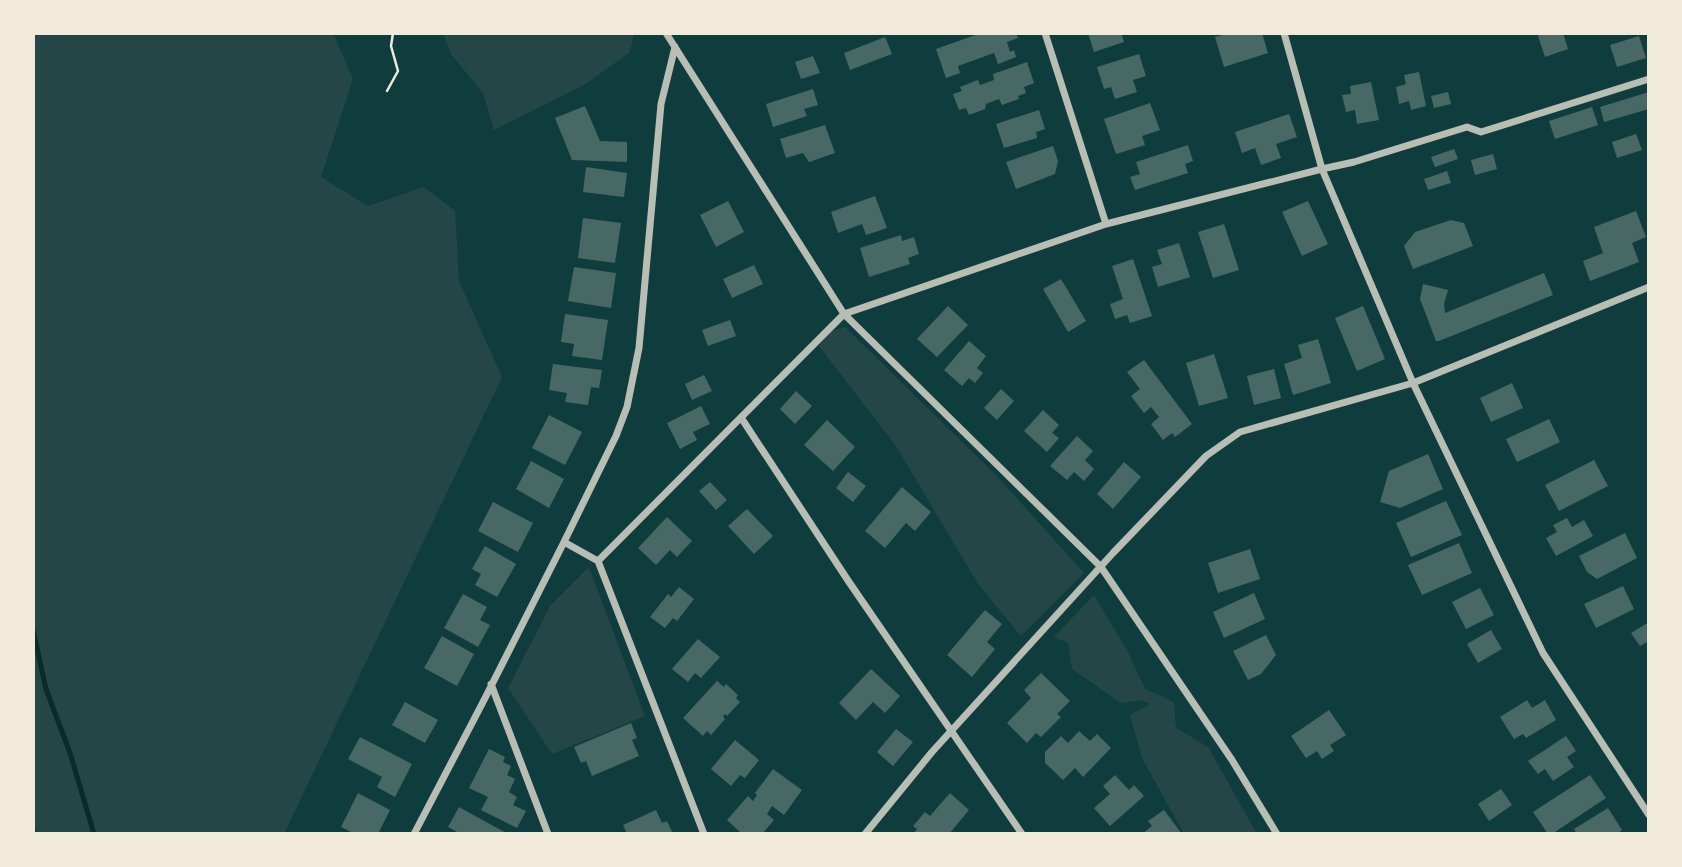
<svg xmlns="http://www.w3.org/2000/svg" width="1682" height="867" font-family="Lato,sans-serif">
<rect width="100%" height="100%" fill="#0f3d3e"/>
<path fill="#244646" d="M33 33H333L353 79 321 177 368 206 424 187 455 211 459 281 502 377 284 834H37L33 819Z
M443 33H634L630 52 586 84 494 130 483 93 451 54Z
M845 327 995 474 1084 573 1021 636 978 584 896 446 819 346 831 331Z
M589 567 645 716 552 754 508 688 550 606Z
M1094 595 1128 652 1145 689 1174 702 1176 728 1208 747 1257 834H1184L1142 758 1130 715 1151 704 1142 700 1121 703 1072 669 1068 643 1054 637Z"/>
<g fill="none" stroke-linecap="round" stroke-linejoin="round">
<path stroke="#0a2a2b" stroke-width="5" d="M33 630 46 689 70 753 94 834"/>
</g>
<path fill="#486865" d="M981 33H1016L1018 38 1007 42 1010 52 1014 50 1016 57 998 64 994 53 958 66 960 73 946 78 936 49Z
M1088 33H1121L1124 42 1094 52Z
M1229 33H1262L1268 53 1224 67 1215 37Z
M1537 33H1563L1568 49 1545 57Z
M1639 36 1646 58 1617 67 1610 45Z
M885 37 892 54 850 70 844 53Z
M1139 54 1146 76 1133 80 1137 92 1115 99 1111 87 1104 89 1097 67Z
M813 56 820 73 801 79 795 62Z
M1027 62 1034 83 1024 87 1026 93 1018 96 1019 99 1002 105 999 99 986 104 985 109 969 115 966 108 959 110 953 94 962 91 960 87 978 80 980 85 994 80 993 74Z
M1419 72 1426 106 1411 110 1409 101 1399 104 1396 87 1406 84 1404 75Z
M1371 82 1379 120 1357 124 1355 110 1346 112 1342 95 1351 94 1350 86Z
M813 89 818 105 804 109 807 116 773 127 766 104Z
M1448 92 1451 104 1434 108 1431 96Z
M1649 92V109L1604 122 1600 107Z
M1150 103 1160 130 1142 136 1145 145 1116 154 1104 119Z
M585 106 600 141 627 142V162L572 160 555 118Z
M1592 107 1598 125 1555 139 1549 121Z
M1039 110 1045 129 1036 132 1037 138 1004 148 996 124Z
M1289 114 1297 137 1276 144 1281 158 1261 165 1255 148 1242 153 1235 132Z
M825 125 835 153 809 162 803 153 786 158 780 139Z
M1636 134 1642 150 1617 158 1612 142Z
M1188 145 1193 161 1185 164 1188 173 1135 190 1130 177 1140 174 1136 162Z
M1053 146 1058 161 1055 174 1016 189 1006 162Z
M1454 149 1458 159 1435 167 1431 157Z
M1493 154 1497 169 1475 175 1471 160Z
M586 167 627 173 624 197 583 192Z
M1447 171 1451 183 1428 190 1424 179Z
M875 196 887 228 866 235 862 224 838 233 831 212Z
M728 201 744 232 716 247 700 215Z
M1308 201 1328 244 1302 256 1282 212Z
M1636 211 1646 237 1632 243 1639 262 1590 281 1583 261 1603 253 1594 227Z
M583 218 621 223 615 263 578 258Z
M1451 220 1464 223 1473 246 1413 269 1404 246 1415 232Z
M1224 224 1239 270 1213 278 1198 232Z
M901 235 902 241 914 237 919 254 908 258 910 264 869 277 860 248Z
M1179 243 1190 277 1158 287 1152 267 1162 264 1157 250Z
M1133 259 1152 316 1130 323 1127 315 1115 319 1110 304 1123 299 1112 266Z
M754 265 763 284 732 298 723 279Z
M574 267 616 273 611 308 568 301Z
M1544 273 1553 295 1439 341H1436L1420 299 1423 284 1448 290 1444 304 1445 313Z
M1061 279 1086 321 1068 332 1043 289Z
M948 306 968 325 937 357 917 339Z
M1363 306 1385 359 1357 371 1335 318Z
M565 314 608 320 602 360 572 356 574 344 561 342Z
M730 320 736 336 708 346 702 330Z
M1318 339 1331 383 1293 395 1284 364 1302 358 1298 345Z
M969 341 986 356 977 368 983 373 975 383 969 378 962 386 944 370Z
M1214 354 1228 398 1199 406 1186 363Z
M1144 360 1192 424 1175 437 1172 433 1163 440 1151 424 1159 417 1151 407 1144 413 1131 396 1140 389 1127 372Z
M553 364 602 370 599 388 591 387 588 405 565 402 567 393 549 390Z
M1274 369 1281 398 1254 405 1247 376Z
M704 375 712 391 692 400 685 384Z
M1512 383 1523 408 1491 422 1480 398Z
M1001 389 1014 401 997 420 984 408Z
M796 391 812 406 795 424 780 409Z
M701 406 710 424 693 432 697 440 680 449 667 423Z
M1043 410 1059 425 1052 433 1059 438 1047 452 1024 431Z
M549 415 582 432 565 465 532 448Z
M1549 419 1560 442 1517 462 1506 439Z
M827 420 855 447 833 471 804 445Z
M1077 436 1093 451 1085 460 1094 469 1084 481 1074 472 1067 480 1050 466Z
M1428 454 1443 489 1400 508 1380 502 1389 471Z
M1594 460 1608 486 1559 511 1545 485Z
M531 461 564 479 549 508 516 489Z
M1124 462 1141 477 1113 509 1097 494Z
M848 472 866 486 853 502 836 488Z
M710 482 727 500 716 510 699 491Z
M902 487 931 512 915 531 906 523 885 548 865 531Z
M1446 501 1462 535 1411 557 1396 523Z
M493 502 533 523 518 552 478 531Z
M747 509 773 536 754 554 728 526Z
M667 517 692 541 677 557 670 550 656 565 638 548Z
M1567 518 1572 527 1584 520 1593 536 1556 556 1546 538 1557 532 1553 525Z
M1625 533 1637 558 1597 579 1587 572 1579 556Z
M1459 543 1472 573 1422 595 1408 565Z
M485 546 516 564 497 597 475 585 481 574 472 569Z
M1250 549 1260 579 1218 593 1208 563Z
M1623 586 1634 609 1596 628 1584 604Z
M679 587 694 599 677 621 673 618 665 628 650 617 668 594 671 597Z
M1480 588 1494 615 1466 629 1452 602Z
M1254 593 1265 619 1224 638 1213 612Z
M463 594 487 607 480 620 490 625 478 647 444 628Z
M985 610 1002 624 987 642 995 649 972 677 947 655Z
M1649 622V641L1640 646 1631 633Z
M1491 630 1502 649 1478 663 1467 644Z
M1266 635 1276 655 1261 674 1248 680 1233 651Z
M442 636 474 654 457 686 424 668Z
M698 639 720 657 701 678 695 673 688 682 672 669Z
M871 669 900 696 885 713 873 702 856 720 839 703Z
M1041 673 1070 701 1057 714 1061 717 1041 737 1036 733 1027 743 1007 723 1031 698 1024 690Z
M717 681 724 687 726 684 738 695 736 698 740 702 727 716 725 714 723 716 725 719 711 735 707 731 703 736 683 718Z
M1527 700 1532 708 1545 700 1556 720 1526 738 1523 734 1514 739 1500 717Z
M405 702 438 720 425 743 392 725Z
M1329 710 1346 735 1330 745 1334 751 1322 759 1317 751 1306 758 1291 736Z
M631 723 637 738 632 740 639 756 592 776 586 761 581 763 574 747Z
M896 729 913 742 893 766 877 752Z
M1079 731 1090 741 1097 734 1111 748 1083 777 1075 768 1063 780 1045 763V752L1061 736 1068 743Z
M1566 736 1576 751 1567 757 1574 767 1553 781 1545 769 1538 774 1528 761Z
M360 737 412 764 395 797 377 787 382 777 348 759Z
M735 740 759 760 745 778 740 775 731 786 711 769Z
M489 749 505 757 503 762 511 766 507 775 515 779 509 792 517 797 513 805 526 811 517 828 481 810 488 797 469 788Z
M773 769 802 790 784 815 772 806 767 814 774 820 762 834H742L727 820 748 796 753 801 757 795 755 793Z
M1115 775 1129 790 1134 785 1144 796 1110 826 1094 808 1110 794 1103 786Z
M1590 775 1606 798 1552 834H1548L1533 812Z
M1501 789 1512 805 1489 821 1478 804Z
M358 793 390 810 378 834H355L341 827Z
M950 793 969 810 949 834H913L917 829 913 826 925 812 930 816Z
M459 807 508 834H458L459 833 448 827Z
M1608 808 1622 830 1617 834H1577L1574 829Z
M656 810 662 823 667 821 673 834H627L623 825Z
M1164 810 1182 834H1142L1152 826 1148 821Z"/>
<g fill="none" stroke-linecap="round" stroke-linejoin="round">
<path stroke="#f1e9da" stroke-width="2.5" d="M387 91 398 71 391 46 393 33"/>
<path stroke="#b8beb3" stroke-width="7" d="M666 33 844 314 1101 567 1232 760 1277 834
M1045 33 1106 224
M1284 33 1322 169 1413 383 1543 653 1649 815
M742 419 849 582 1022 834
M564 542 598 561 704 834
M598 561 844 314 1106 224 1322 169 1354 162 1467 127 1481 132 1649 79
M491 684 548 834
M414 834 482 704 564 542 616 436 627 407 639 348 661 104 675 47
M865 834 932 752 1113 553 1206 456 1240 432 1413 383 1649 287"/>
</g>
<rect width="1682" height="867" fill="none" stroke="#f1e9da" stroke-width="70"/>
</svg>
